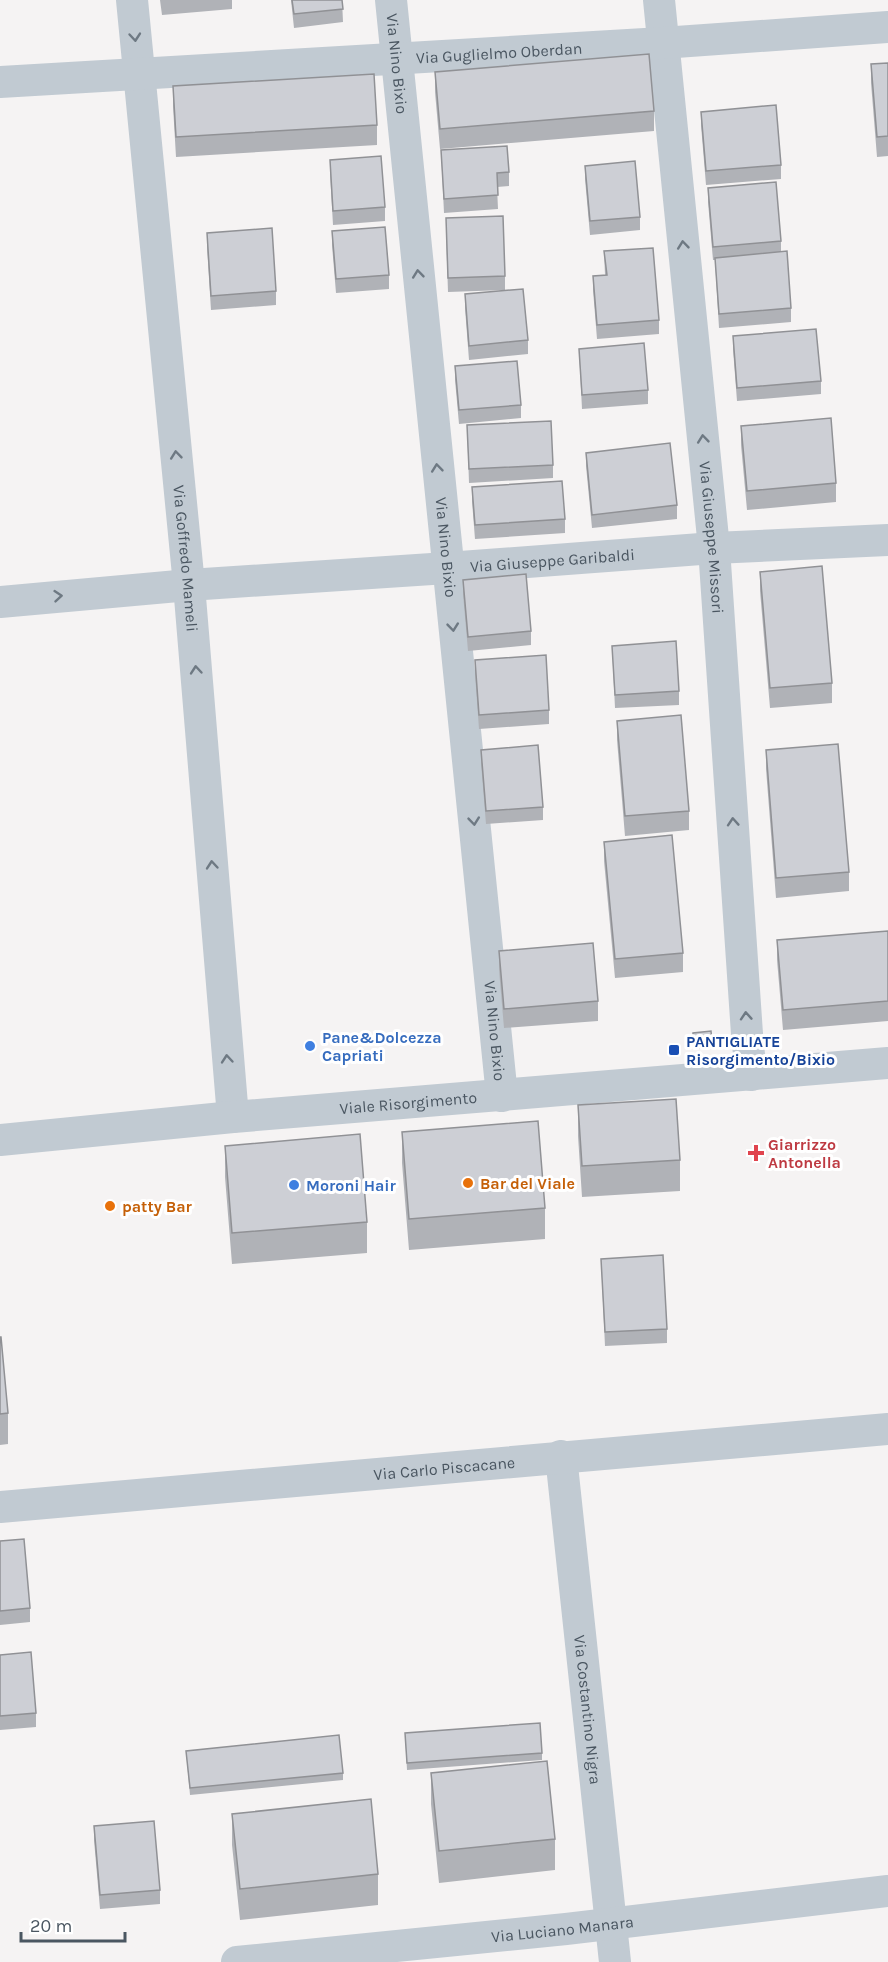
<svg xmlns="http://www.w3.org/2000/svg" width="888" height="1962" font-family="Karla,sans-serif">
<rect width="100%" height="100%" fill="#f5f3f3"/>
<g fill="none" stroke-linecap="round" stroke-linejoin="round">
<g stroke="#c1cad2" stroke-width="32">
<path id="s1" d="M132 0 189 585 233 1117"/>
<path id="s2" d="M391 0 502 1096"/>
<path id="s3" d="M659 0 714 548 747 1034 751 1075"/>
<path id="s4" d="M0 82 662 43 888 27"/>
<path id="s5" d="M0 602 189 585 447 568 714 548 888 540"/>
<path id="s6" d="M0 1140 233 1117 888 1063"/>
<path id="s7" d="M561 1456 615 1962"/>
<path id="s8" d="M0 1507 888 1429"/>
<path id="s9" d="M237 1962 566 1929 888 1891"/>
</g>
</g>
<path fill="#b0b2b7" d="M160 0H232V9L162 15Z
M291 0H342L343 22 294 28Z
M888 63V156L877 157 871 83V64Z
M435 72 654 111V131L440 149 435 92Z
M173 86 377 125V145L176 157 173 106Z
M701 112 781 165V179L706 185 701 125Z
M441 150 509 172V186L497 187 498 209 444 213Z
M330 160 385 207V221L333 225 330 173Z
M585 166 640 217V230L590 235 585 179Z
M708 188 781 241V252L791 308V322L719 328 715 260H713L708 202Z
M332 231 389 275V289L336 293 332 245Z
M446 232 505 276V290L448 292Z
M207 233 276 291V305L211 310 207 247Z
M604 251 659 320V334L597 339 593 290V276L605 275Z
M465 294 528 340V354L469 360 465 308Z
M733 336 821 381V394L737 401 733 349Z
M579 349 648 390V404L582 409Z
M455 366 521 405V418L459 424 455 380Z
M467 425 553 465V478L469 483Z
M741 426 836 483V502L747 510 741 445Z
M586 453 677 505V519L592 528 586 466Z
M472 487 565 519V533L475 539 472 501Z
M760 572 832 683V703L770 708 760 591Z
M463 580 531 631V645L468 651 463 594Z
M612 646 679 691V705L615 708Z
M475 660 549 710V724L479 729 475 674Z
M617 721 689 811V830L625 836 617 740Z
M481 750 543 807V820L486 824 481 763Z
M766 750 849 872V891L776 898 766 769Z
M604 842 683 953V972L615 978 604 861Z
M888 931V1021L783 1030 777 960V940Z
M499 951 598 1001V1021L504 1028 499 970Z
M693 1033 712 1041V1048L693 1049Z
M578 1105 680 1160V1191L582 1197 578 1136Z
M402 1132 545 1208V1239L409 1250 402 1163Z
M225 1146 367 1222V1253L232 1264 225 1177Z
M601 1259 667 1329V1343L605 1346Z
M0 1337 8 1413V1444L0 1445Z
M0 1541 30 1608V1622L0 1625Z
M0 1655 36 1713V1727L0 1730Z
M405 1733 542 1753V1760L407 1770Z
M186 1751 343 1773V1780L190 1795Z
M431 1773 555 1839V1870L439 1883 431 1804Z
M232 1814 378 1874V1905L240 1920 232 1845Z
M94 1826 160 1890V1904L100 1909 94 1840Z"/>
<path fill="#cdcfd5" stroke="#909195" stroke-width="1.5" d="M292 0H342L343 9 294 14Z
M649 54 654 111 440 129 435 72Z
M888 63V136L877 137 871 64Z
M374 74 377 125 176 137 173 86Z
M776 105 781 165 706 171 701 112Z
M507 146 509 172 497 173 498 195 444 199 441 150Z
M381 156 385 207 333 211 330 160Z
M635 161 640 217 590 221 585 166Z
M776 182 781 241 713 247 708 188Z
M503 216 505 276 448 278 446 218Z
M385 227 389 275 336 279 332 231Z
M272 228 276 291 211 296 207 233Z
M653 248 659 320 597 325 593 276 607 275 604 251Z
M787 251 791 308 719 314 715 258Z
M523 289 528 340 469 346 465 294Z
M816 329 821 381 737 388 733 336Z
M644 343 648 390 582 395 579 349Z
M517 361 521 405 459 410 455 366Z
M831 418 836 483 747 491 741 426Z
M551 421 553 465 469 469 467 425Z
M670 443 677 505 592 515 586 453Z
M562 481 565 519 475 525 472 487Z
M822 566 832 683 770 688 760 572Z
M526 574 531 631 468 637 463 580Z
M676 641 679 691 615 695 612 646Z
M546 655 549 710 479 715 475 660Z
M681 715 689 811 625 816 617 721Z
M838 744 849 872 776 878 766 750Z
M538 745 543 807 486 811 481 750Z
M672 835 683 953 615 959 604 842Z
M888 931V1001L783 1010 777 940Z
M593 943 598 1001 504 1009 499 951Z
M711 1031 712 1041 693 1042V1033Z
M676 1099 680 1160 582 1166 578 1105Z
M538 1121 545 1208 409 1219 402 1132Z
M360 1134 367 1222 232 1233 225 1146Z
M663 1255 667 1329 605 1332 601 1259Z
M0 1337H1L8 1413 0 1414Z
M24 1539 30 1608 0 1611V1541Z
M31 1652 36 1713 0 1716V1655Z
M540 1723 542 1753 407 1763 405 1733Z
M339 1735 343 1773 190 1788 186 1751Z
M547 1761 555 1839 439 1851 431 1773Z
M371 1799 378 1874 240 1889 232 1814Z
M154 1821 160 1890 100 1895 94 1826Z"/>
<defs><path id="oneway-chevron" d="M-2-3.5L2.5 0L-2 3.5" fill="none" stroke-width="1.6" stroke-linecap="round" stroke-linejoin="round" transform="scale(1.5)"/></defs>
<g stroke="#6e7983">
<use href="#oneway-chevron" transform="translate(135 37) rotate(85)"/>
<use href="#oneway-chevron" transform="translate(683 245) rotate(-96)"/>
<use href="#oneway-chevron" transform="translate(418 274) rotate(-96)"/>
<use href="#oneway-chevron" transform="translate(703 439) rotate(-96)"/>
<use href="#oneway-chevron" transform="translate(176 455) rotate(-96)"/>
<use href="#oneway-chevron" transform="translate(437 468) rotate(-96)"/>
<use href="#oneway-chevron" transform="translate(58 596) rotate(-5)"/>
<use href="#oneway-chevron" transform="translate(453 627) rotate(84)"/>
<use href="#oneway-chevron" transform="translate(196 670) rotate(-95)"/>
<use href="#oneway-chevron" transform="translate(474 821) rotate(84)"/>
<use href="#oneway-chevron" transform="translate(733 822) rotate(-94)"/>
<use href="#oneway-chevron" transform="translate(212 865) rotate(-95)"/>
<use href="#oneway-chevron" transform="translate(746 1016) rotate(-94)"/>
<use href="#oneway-chevron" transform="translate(227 1059) rotate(-95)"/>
</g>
<g fill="#3f7fe0" stroke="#fff" stroke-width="2">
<circle cx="310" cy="1046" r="6"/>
<circle cx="294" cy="1185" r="6"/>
</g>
<rect fill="#1a4fb4" stroke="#fff" stroke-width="2" x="668" y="1044" width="12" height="12" rx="3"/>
<path fill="#e0444e" stroke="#fff" stroke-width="2" d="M753 1144h6v6h6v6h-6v6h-6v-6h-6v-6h6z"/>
<g fill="#e8710a" stroke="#fff" stroke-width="2">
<circle cx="468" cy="1183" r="6"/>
<circle cx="110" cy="1206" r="6"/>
</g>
<g text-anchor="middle" stroke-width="6" stroke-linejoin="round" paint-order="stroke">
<g font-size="16" fill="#4a5661" stroke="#fff">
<text dy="6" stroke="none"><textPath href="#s4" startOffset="500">Via Guglielmo Oberdan</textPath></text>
<text dy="6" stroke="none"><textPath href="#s2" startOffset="64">Via Nino Bixio</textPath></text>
<text dy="6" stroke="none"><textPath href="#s3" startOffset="540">Via Giuseppe Missori</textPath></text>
<text dy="6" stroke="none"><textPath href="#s2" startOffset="550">Via Nino Bixio</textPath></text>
<text dy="6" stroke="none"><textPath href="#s1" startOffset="561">Via Goffredo Mameli</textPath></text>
<text dy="6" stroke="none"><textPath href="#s5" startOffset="554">Via Giuseppe Garibaldi</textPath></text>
<text dy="6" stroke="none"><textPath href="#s2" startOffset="1036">Via Nino Bixio</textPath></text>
<text dy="6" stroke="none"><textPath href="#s6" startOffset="410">Viale Risorgimento</textPath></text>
<text dy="6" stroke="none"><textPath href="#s8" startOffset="446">Via Carlo Piscacane</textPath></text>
<text dy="6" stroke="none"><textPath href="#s7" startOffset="255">Via Costantino Nigra</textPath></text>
<text dy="6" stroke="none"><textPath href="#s9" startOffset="327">Via Luciano Manara</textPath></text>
</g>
<g font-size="16" font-weight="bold" fill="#366cbe" stroke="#fff" text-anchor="start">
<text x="322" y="1043">Pane&amp;Dolcezza<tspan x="322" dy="18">Capriati</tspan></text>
<text x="306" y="1191">Moroni Hair</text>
</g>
<g font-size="16" font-weight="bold" fill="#164399" stroke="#fff" text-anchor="start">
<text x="686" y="1047">PANTIGLIATE<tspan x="686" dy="18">Risorgimento/Bixio</tspan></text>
</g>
<g font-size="16" font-weight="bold" fill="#be3a42" stroke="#fff" text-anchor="start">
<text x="768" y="1150">Giarrizzo<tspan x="768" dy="18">Antonella</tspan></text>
</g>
<g font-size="16" font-weight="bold" fill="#c56008" stroke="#fff" text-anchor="start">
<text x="480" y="1189">Bar del Viale</text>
<text x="122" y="1212">patty Bar</text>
</g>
</g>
<path d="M21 1932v9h104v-9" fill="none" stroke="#4a5661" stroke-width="3"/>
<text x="30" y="1932" font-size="18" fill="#4a5661" stroke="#ffffff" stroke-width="4.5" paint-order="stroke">20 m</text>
</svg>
